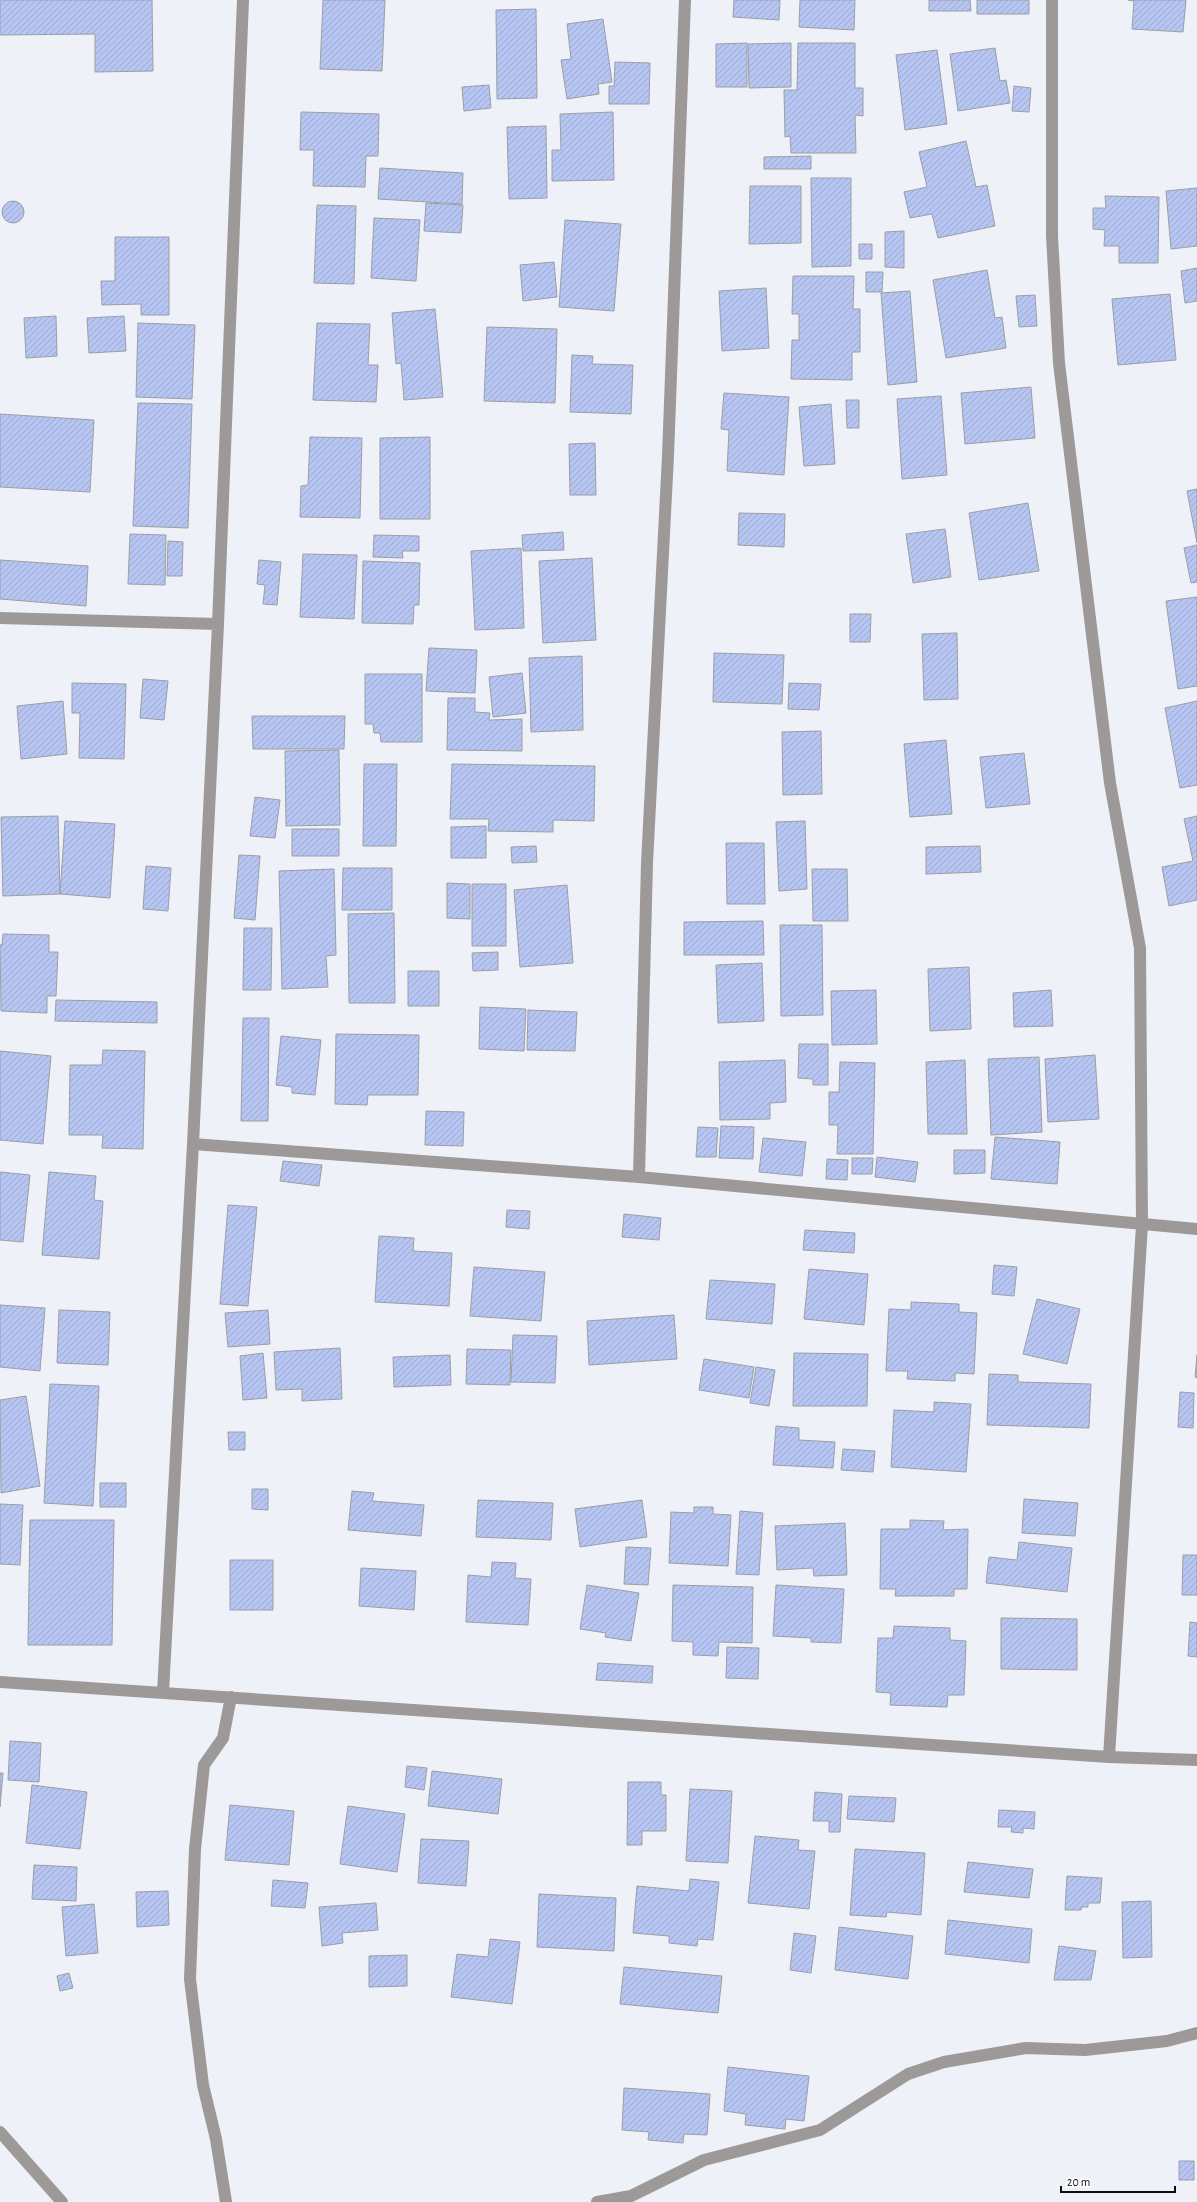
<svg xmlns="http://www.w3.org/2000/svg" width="1197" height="2202" font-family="'Alegreya Sans',sans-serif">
<defs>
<pattern id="building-hatch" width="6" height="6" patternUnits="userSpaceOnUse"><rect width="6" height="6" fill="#b7c5f2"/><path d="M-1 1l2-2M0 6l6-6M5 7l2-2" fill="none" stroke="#9ca8ce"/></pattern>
</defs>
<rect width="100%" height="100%" fill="#eff1f8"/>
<path fill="url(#building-hatch)" stroke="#9c9ea5" d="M0 0H152L153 71 95 72V34L0 35Z
M323 0H385L382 71 320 69Z
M734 0H780L779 20 733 17Z
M800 0H855L854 30 799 27Z
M929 0H970L971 11H929Z
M977 0H1029V14H977Z
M1128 0H1186L1183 32 1132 29 1134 1Z
M536 9 537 98 497 99 496 10Z
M603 19 612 82 598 84 599 94 567 99 561 60 571 59 567 24Z
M747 43V87H716V44Z
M791 43V87L749 88 748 44Z
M798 43H855V88H863V116L855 115 856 153H791L790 136 785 137 784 90H797Z
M995 48 1000 81 1006 80 1010 103 958 111 950 54Z
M937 50 947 124 905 130 896 55Z
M615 62 650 63 649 104H609V86H614Z
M489 85 491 108 464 111 462 87Z
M1014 86 1031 88 1029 112 1012 111Z
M301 112 379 114 378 156H366L365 187 313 186 314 150H300Z
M613 112 614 180 552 181V150H561L560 114Z
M546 126 547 198 509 199 507 127Z
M966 141 976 187 987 185 995 226 938 238 932 214 910 218 904 192 927 187 919 152Z
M811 156V169H764V157Z
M380 168 463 173 462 204 378 199Z
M811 178H851V266L812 267Z
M750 186H801V243L749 244Z
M1197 188V246L1171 249 1166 191Z
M1105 196 1159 197 1158 263H1119V246H1104L1105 230 1093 229V208H1106Z
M2 212a11 11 0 1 1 22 0a11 11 0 1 1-22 0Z
M426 203 463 205 461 233 424 231Z
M317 205 356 206 354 284 314 283Z
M374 218 420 220 416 281 371 278Z
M565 220 621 224 614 311 559 307Z
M904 231V268L885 267V232Z
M115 237H169V315H141V304L102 305 101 281H115Z
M859 244H872V259H859Z
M554 262 557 297 523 301 520 265Z
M1197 268V301L1185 303 1181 271Z
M987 270 995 318 1002 317 1006 348 946 358 933 280Z
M866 272H883L882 292H866Z
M793 276H854L853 309H860V352H852V380L791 379 792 340H799V314H792Z
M766 288 769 348 722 351 719 291Z
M910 291 917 382 888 385 881 293Z
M1170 294 1176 360 1118 365 1112 299Z
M1035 295 1037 326 1019 327 1016 296Z
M435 309 443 397 404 400 401 363 396 364 392 313Z
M56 316 57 356 26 358 24 318Z
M124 316 126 351 89 353 87 318Z
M138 323 195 325 192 399 136 397Z
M317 323 370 324 368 365H378L376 402 313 400Z
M487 327 557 329 555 403 484 401Z
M572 355 593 356 592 364 633 365 631 414 570 412Z
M1031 387 1035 438 965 444 961 393Z
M724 393 789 397 784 475 727 471 729 430 721 429Z
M941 396 947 475 902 479 897 399Z
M846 400H859V428H847Z
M138 403 192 404 188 528 133 526Z
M831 404 835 464 804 466 799 407Z
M0 414 94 420 90 492 0 487Z
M310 437 362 438 360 518 300 517 301 486 308 485Z
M430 437V519H380V438Z
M595 443 596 495H570L569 444Z
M1197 489V543L1187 491Z
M1028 503 1039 571 979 580 969 513Z
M739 513 785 514 784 547 738 545Z
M945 529 951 577 913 583 906 534Z
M563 532 564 550 523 551 522 535Z
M130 534 166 535 165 585 128 584Z
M374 535 419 536V551H402L403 558 373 557Z
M168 541 183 542 182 576H167Z
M1197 545V582L1191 583 1184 548Z
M521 548 524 628 475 630 471 551Z
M303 554 357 555 354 619 300 617Z
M592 558 596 640 543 643 539 561Z
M0 560 88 566 86 606 0 599Z
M259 560 281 562 277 605 263 604 265 585 257 584Z
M363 561 420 563 419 605H414L413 624 362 623Z
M1197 597V686L1178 689 1166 601Z
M850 614H871L870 642H850Z
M957 633 958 699 924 700 922 634Z
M429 648 477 650 475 693 426 691Z
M714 653 784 655 782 704 713 702Z
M582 656 583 730 531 732 529 658Z
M522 673 526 713 493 717 489 677Z
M365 674H422V742H381L380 733H374L373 724H365Z
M143 679 168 681 164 720 140 718Z
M72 683 126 684 124 759 79 758 80 713H72Z
M789 683 821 684 819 710 788 709Z
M448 698H475V712L490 713 489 720 522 719V751L447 750Z
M63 701 67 754 21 759 17 706Z
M1197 701V785L1180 788 1165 708Z
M252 716H345L344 749H253Z
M821 731 822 794 783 795 782 732Z
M946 740 952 814 910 817 904 744Z
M339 750 340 825 286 826 285 751Z
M1024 753 1030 804 986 808 980 757Z
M364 764H397L396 846H363Z
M452 764 595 766 594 821 553 820V832L488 831 489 819H450Z
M255 797 280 800 275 838 250 836Z
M58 816 60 894 3 896 1 817Z
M1197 816V900L1169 906 1162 867 1193 861 1184 819Z
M65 821 115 824 110 898 60 894Z
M805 821 807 889 779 891 776 822Z
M486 826V858H451V827Z
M292 829H339V856H292Z
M726 843H764L765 904H727Z
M536 846 537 862 512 863 511 847Z
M980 846 981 872 926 874V847Z
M239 855 260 856 255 920 234 918Z
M146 866 171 868 168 911 143 909Z
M343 868H392V910H342Z
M334 869 336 955 326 956 328 987 282 989 279 871Z
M812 869H847L848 921H813Z
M447 883 470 884V919L447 918Z
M472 884H506V946H472Z
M567 885 573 963 520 967 514 890Z
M394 913 395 1003H349L348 914Z
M763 921 764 955H684V922Z
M780 925H822L823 1015 781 1016Z
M244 928H272L271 990H243Z
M3 934 49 935V952H58L56 996H47V1013L1 1011 0 945H2Z
M498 952V970L473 971 472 953Z
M762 963 764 1021 718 1023 716 965Z
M969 967 971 1029 930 1031 928 969Z
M408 971H439V1006H408Z
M876 990 877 1044 832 1045 831 991Z
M1051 990 1053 1026 1014 1027 1013 993Z
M56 1000 157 1002V1023L55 1021Z
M480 1007 526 1009 524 1051 479 1049Z
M528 1010 577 1012 575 1051 527 1050Z
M243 1018H269L268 1121H241Z
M336 1034 419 1035 418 1095H368L367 1105 335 1104Z
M281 1036 321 1040 315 1095 292 1093V1087L276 1085Z
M799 1044H828V1085H813V1079L798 1078Z
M103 1050 145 1051 143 1149 102 1148 103 1135H69L70 1065H102Z
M0 1051 51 1056 43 1144 0 1140Z
M1095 1055 1099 1119 1048 1122 1045 1059Z
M1039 1057 1042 1132 991 1135 988 1059Z
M785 1060 786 1102 770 1103V1119L720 1120 719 1062Z
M965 1060 967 1134H928L926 1062Z
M840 1062 875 1063 873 1154H837L838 1125H829V1092H839Z
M426 1111 464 1112 463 1146 425 1145Z
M721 1126 754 1127 753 1159 719 1158Z
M698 1127 718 1128 716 1157H696Z
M995 1137 1060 1142 1057 1184 991 1179Z
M763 1138 806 1142 802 1176 759 1172Z
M954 1150H985V1173L954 1174Z
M877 1157 918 1162 915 1182 875 1177Z
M852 1158H873L872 1174H852Z
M827 1159 848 1160 847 1180 826 1179Z
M283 1161 322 1165 319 1186 280 1181Z
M0 1172 30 1175 23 1242 0 1240Z
M49 1172 96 1176 94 1200 103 1201 99 1259 42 1255Z
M228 1205 257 1207 248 1306 220 1304Z
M507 1210 530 1211 529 1229 506 1227Z
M624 1214 661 1218 659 1240 622 1237Z
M805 1230 855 1233 854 1253 803 1250Z
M379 1236 414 1238 413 1251 452 1253 449 1306 375 1302Z
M994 1265 1017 1267 1014 1296 992 1294Z
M474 1267 545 1272 541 1321 470 1316Z
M809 1269 868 1274 864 1325 804 1319Z
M710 1280 775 1284 772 1324 706 1319Z
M1037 1299 1080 1309 1067 1364 1023 1354Z
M911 1302 959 1304V1312L977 1313 974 1374 955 1373V1381L907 1379 908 1371H886L889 1309 911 1310Z
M0 1305 45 1308 40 1371 0 1367Z
M59 1310 110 1312 108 1365 57 1363Z
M268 1310 270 1344 228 1347 225 1313Z
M674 1315 677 1359 589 1365 587 1321Z
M513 1335 557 1336 555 1383 511 1382Z
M340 1348 342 1399 302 1401V1389L276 1390 274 1352Z
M467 1349 511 1350 510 1385 466 1384Z
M263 1353 267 1398 243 1400 240 1356Z
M794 1353 868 1354 867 1406H793Z
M450 1355 451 1385 394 1387 393 1357Z
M1197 1355V1378L1195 1377Z
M704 1359 754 1367 749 1398 699 1390Z
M756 1367 775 1370 769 1406 750 1403Z
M989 1374 1018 1375V1382L1091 1384 1089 1428 987 1425Z
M50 1384 99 1386 93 1506 44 1503Z
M1180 1392 1194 1393 1193 1428 1178 1427Z
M26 1396 40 1486 1 1493 0 1400Z
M934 1402 971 1404 966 1472 891 1467 894 1410 934 1412Z
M776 1426 799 1428V1440L835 1442 833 1468 773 1465Z
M228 1432H245V1450H229Z
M843 1449 875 1451 873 1472 841 1470Z
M100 1483H126V1507H100Z
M252 1489H268V1510L252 1509Z
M352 1491 374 1493 372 1501 424 1505 421 1536 348 1530Z
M1024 1499 1078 1503 1075 1536 1022 1533Z
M478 1500 553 1503 551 1540 476 1537Z
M642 1500 647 1537 580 1547 575 1509Z
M0 1504 23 1505 20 1565 0 1564Z
M694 1507H713V1514L731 1515 728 1566 669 1563 671 1512 694 1513Z
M740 1511 763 1513 759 1575 736 1574Z
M30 1520H114L112 1645H28Z
M910 1520 944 1521 943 1530 968 1529 967 1589H954V1596H895L896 1589H880L881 1529H910Z
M845 1523 847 1575 814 1576 813 1568 777 1570 775 1526Z
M1019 1542 1072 1548 1067 1592 986 1583 989 1557 1017 1560Z
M626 1547 651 1548 648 1585 624 1584Z
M1183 1555H1197V1595H1182Z
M230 1560H273V1610H230Z
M492 1562 516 1563 515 1578 531 1579 528 1625 466 1622 468 1575 491 1577Z
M361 1568 416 1571 414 1610 359 1606Z
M587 1585 639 1593 631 1641 605 1637 606 1633 580 1629Z
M673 1585 753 1587 752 1643 719 1642 718 1656 693 1655V1642L672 1641Z
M776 1585 844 1589 841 1643 811 1642V1638L773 1636Z
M1001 1618 1077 1619V1670L1001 1669Z
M1190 1622 1197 1623V1657L1188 1656Z
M894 1626 950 1628V1640L966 1641 964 1695H948L947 1707 890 1705 891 1693 876 1692 878 1638H893Z
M727 1647 759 1648 758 1679 726 1678Z
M598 1663 653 1666 652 1683 596 1680Z
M10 1741 41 1743 39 1782 8 1780Z
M407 1766 427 1768 424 1790 405 1787Z
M432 1771 502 1779 498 1814 428 1806Z
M0 1773H3L0 1807Z
M628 1782H661V1795H666V1831H642V1845H627Z
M32 1785 87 1792 80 1849 26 1843Z
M690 1789 732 1791 728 1863 686 1861Z
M815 1792 842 1794 840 1832H829V1821H813Z
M849 1796 896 1798 894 1822 847 1819Z
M230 1805 294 1811 289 1865 225 1860Z
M348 1806 405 1814 397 1872 340 1864Z
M999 1810 1035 1812 1034 1829 1023 1828V1833L1011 1832 1012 1827H998Z
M755 1836 799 1840 798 1850 815 1851 809 1909 748 1903Z
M421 1839 469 1841 466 1886 418 1883Z
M855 1849 925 1853 921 1915 887 1912 886 1917 850 1915Z
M968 1862 1033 1869 1029 1898 964 1892Z
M34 1865 77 1867 76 1901 32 1899Z
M1067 1876 1102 1878 1100 1903H1088V1907H1082L1081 1910H1065Z
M690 1879 719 1882 713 1940 698 1939 697 1946 669 1943V1936L633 1933 637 1886 689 1891Z
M273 1880 308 1883 305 1908 271 1906Z
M168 1891 169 1925 137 1927 136 1892Z
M539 1894 616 1898 614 1951 537 1947Z
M1151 1901 1152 1957 1123 1958 1122 1902Z
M376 1903 378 1930 342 1933 343 1943 322 1946 319 1907Z
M94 1904 98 1953 66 1956 62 1907Z
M948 1920 1032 1929 1029 1963 945 1954Z
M839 1927 913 1936 908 1979 835 1970Z
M794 1933 816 1936 811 1973 790 1970Z
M490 1939 520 1942 512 2004 451 1997 457 1954 488 1957Z
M1059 1946 1096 1951 1091 1980H1054Z
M407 1955V1986L369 1987V1956Z
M624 1967 722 1976 718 2013 620 2004Z
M69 1973 73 1988 60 1991 57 1976Z
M728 2067 809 2076 804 2121 786 2119 785 2129 745 2125 746 2114 724 2111Z
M624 2088 710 2094 707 2135 684 2134 683 2143 648 2140 649 2132 622 2130Z
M1179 2161H1194V2180H1179Z"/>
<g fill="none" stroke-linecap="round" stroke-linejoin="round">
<path stroke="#9d9998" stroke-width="12" d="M1052 0V236L1059 363 1110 783 1140 948 1142 1225 1109 1757
M0 618 218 624
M193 1144 639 1177 1197 1229
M639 1177 647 863 668 456 685 0
M0 1682 1109 1757 1197 1760
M163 1692 193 1144 218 624 243 0
M0 2132 62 2202
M226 2202 216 2139 203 2085 190 1979 195 1849 204 1765 223 1738 231 1697
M597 2202 631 2196 704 2160 820 2130 908 2074 944 2062 1026 2048 1085 2050 1167 2041 1197 2033"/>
</g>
<path d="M1061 2186v6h114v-6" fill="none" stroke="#0b0c0e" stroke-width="2"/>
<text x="1067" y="2186" font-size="12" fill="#0b0c0e" stroke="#ffffff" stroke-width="3" paint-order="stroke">20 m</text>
</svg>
